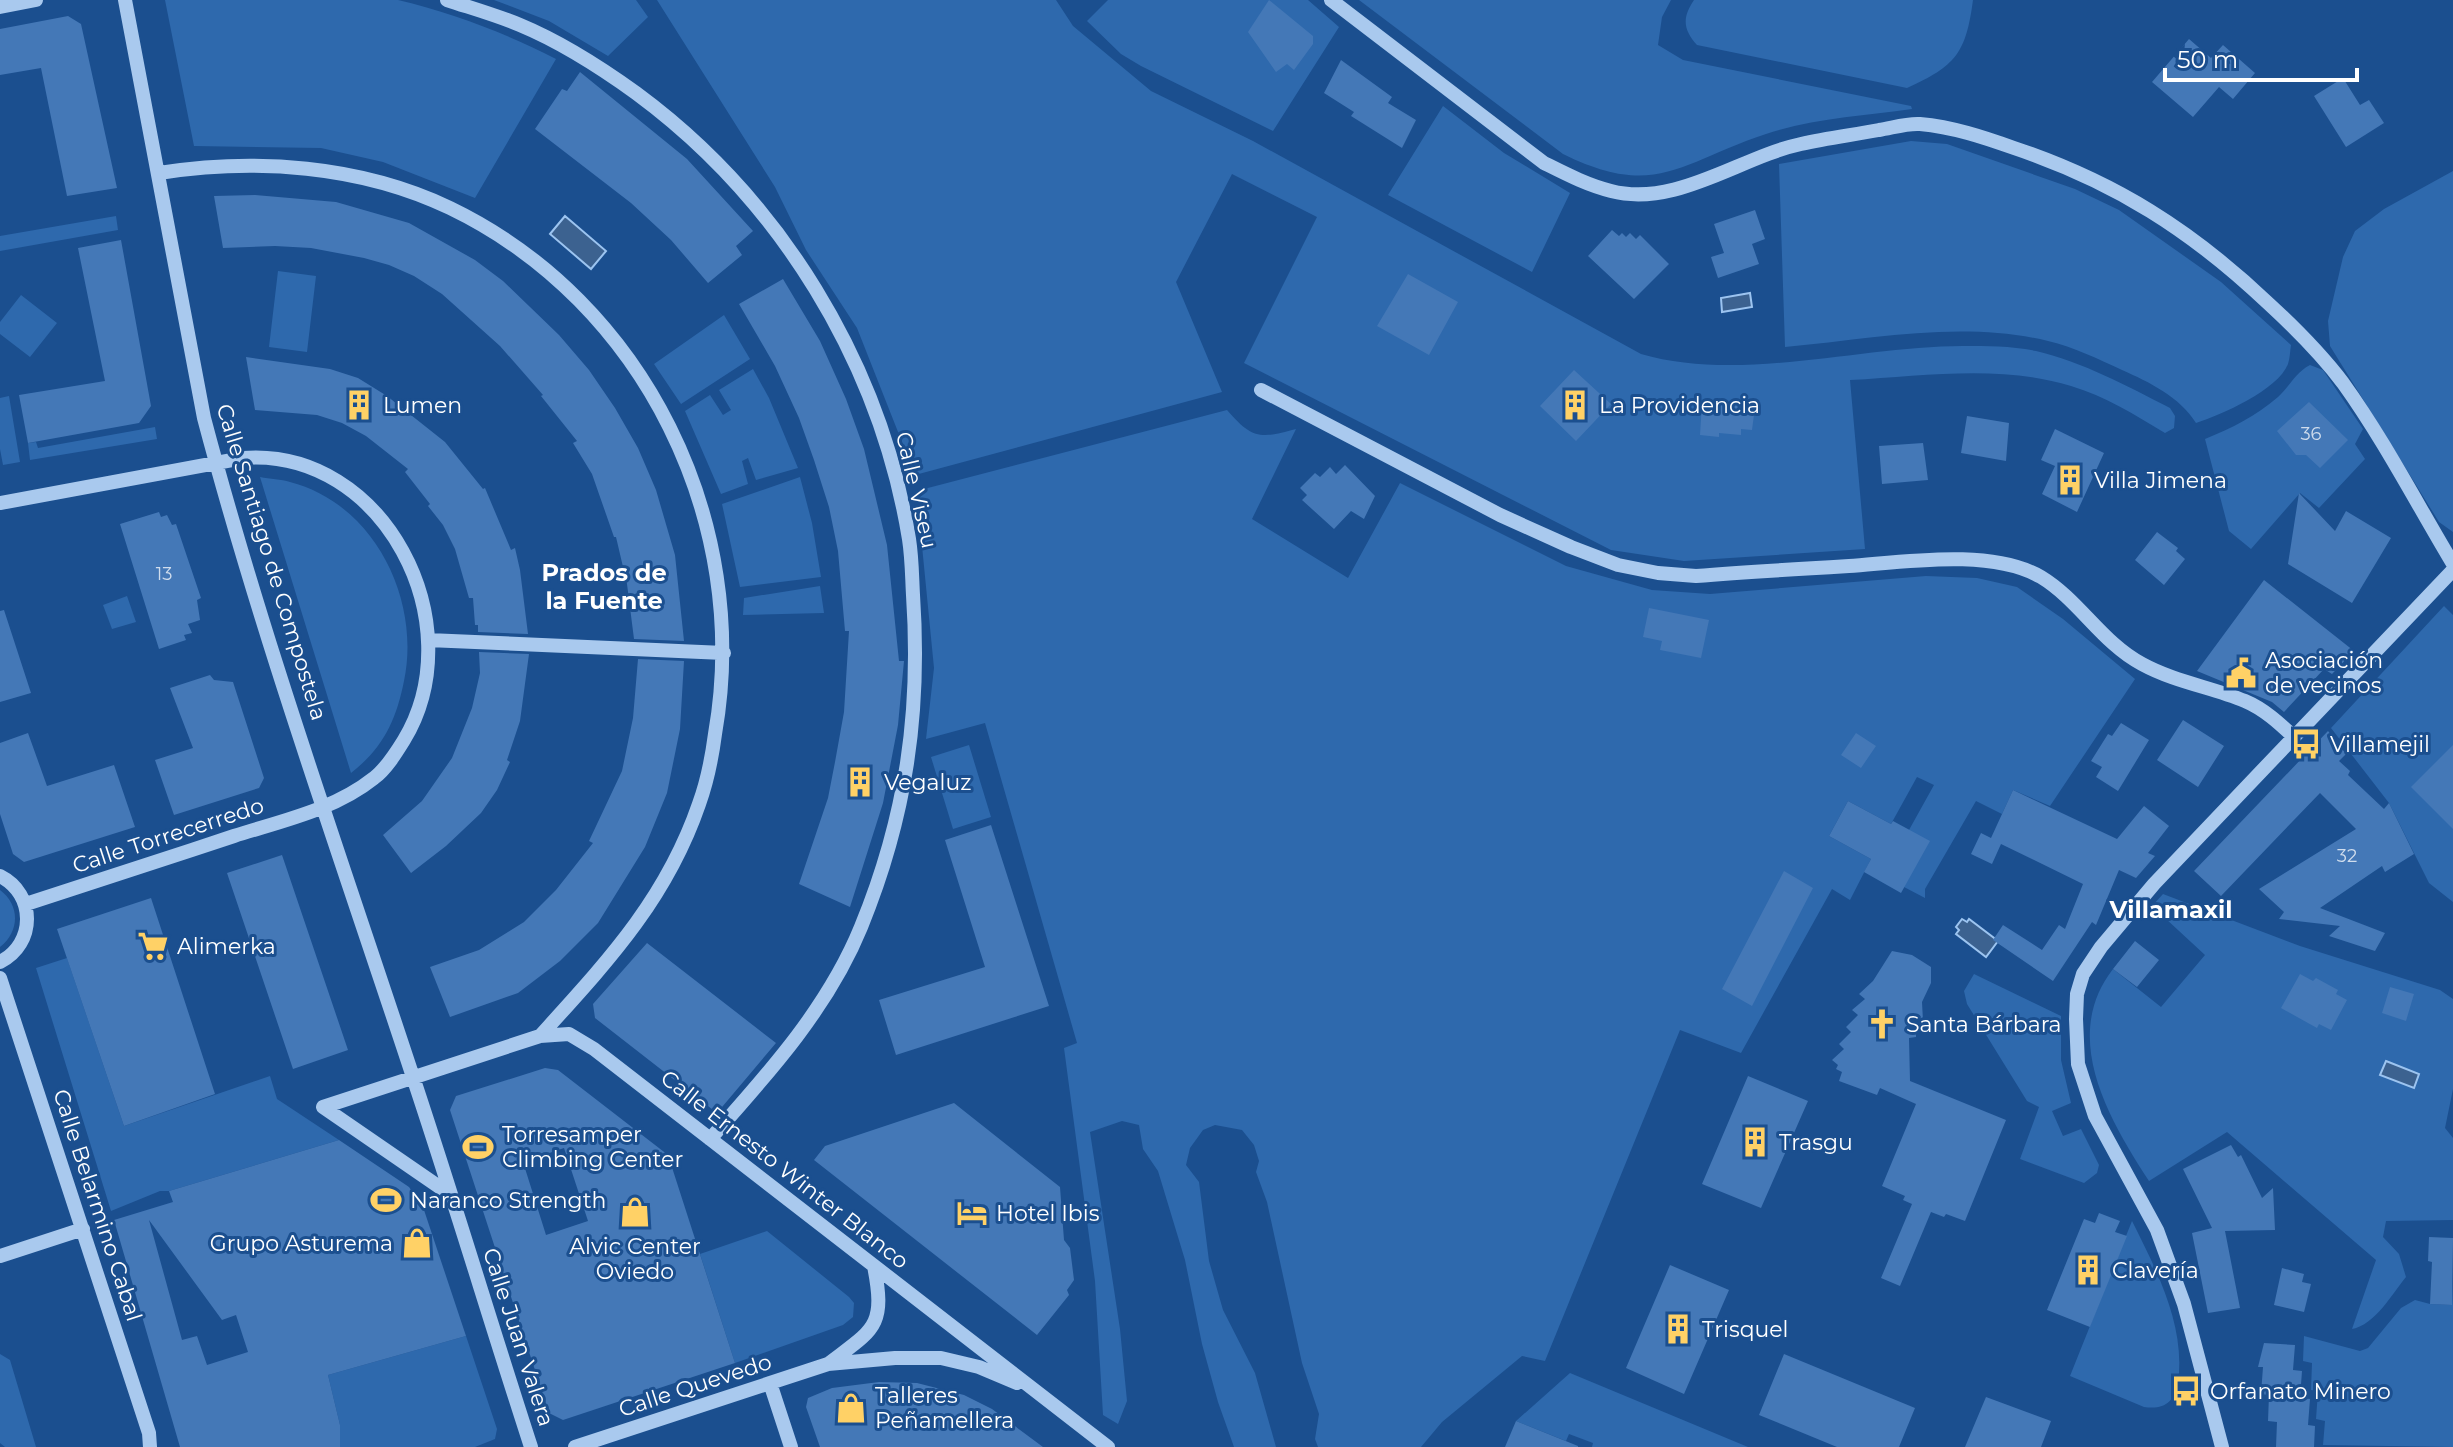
<svg xmlns="http://www.w3.org/2000/svg" width="2453" height="1447" font-family="Montserrat,sans-serif">
<rect width="100%" height="100%" fill="#1b4f8f"/>
<path fill="#2e69ad" d="M165 0H398C453 13 505 33 556 59L475 198 383 162 321 148 194 146Z
M494 0H636L648 17 608 56 549 21Z
M657 0H1056L1073 26 1151 91 1253 141 1641 354C1740 383 1861 346 1963 346 1987 346 2012 346 2036 351 2083 362 2127 386 2170 408L2175 416 2174 428 2165 433C2135 415 2105 396 2071 386 2000 364 1924 376 1850 380L1865 549 1684 561 1611 550 1244 363 1317 217 1232 174 1176 282 1222 392 915 475 857 328 806 250 775 187Z
M1108 0H1308L1339 27 1273 131 1141 66 1121 54 1087 21Z
M1359 0H1671L1662 17 1658 45 1683 60 1911 106 1912 109C1864 116 1813 118 1766 134 1681 162 1656 200 1563 154Z
M1694 0H1973C1966 53 1956 66 1907 88L1697 45C1683 29 1682 18 1694 0Z
M1443 106 1504 153 1570 193 1532 272 1388 195Z
M1911 141 1947 144 2075 189 2119 210 2221 282 2291 345C2290 351 2290 358 2288 364 2278 390 2221 415 2196 423 2180 397 2149 382 2122 370 2098 359 2074 347 2048 341 1962 320 1871 339 1785 347L1779 164Z
M2453 171V532L2439 522 2330 346 2328 321 2343 257 2355 231 2384 209Z
M116 216 118 230 0 251V236Z
M278 271 316 276 307 352 269 347Z
M21 295 57 323 30 357 0 334V322Z
M724 315 750 359 681 404 654 364Z
M2310 365 2323 370 2363 429 2355 444 2365 459 2319 508 2300 493 2251 549 2229 531 2205 439C2232 428 2256 416 2278 397 2290 386 2295 373 2310 365Z
M753 369 769 398 798 468 756 480 748 458 742 461 748 484 721 494 685 411 710 395 723 415 731 410 719 390Z
M9 396 20 462 3 465 0 449V398Z
M1227 410C1252 439 1260 439 1296 429L1252 519 1348 578 1400 483 1566 566 1652 590 1710 594 1926 576 1977 578 2017 587 2063 619 2135 679 2050 806 2013 790 2002 814 1976 801 1925 889V898L1904 887 1909 830 1934 785 1917 777 1891 824 1848 801 1829 836 1871 859 1850 900 1832 889 1741 1053 1680 1030 1545 1361 1522 1356 1442 1422 1421 1447H1318L1315 1439 1319 1414 1302 1363 1267 1202 1256 1172 1259 1161 1254 1145 1242 1130 1215 1125 1203 1130 1190 1148 1186 1165 1199 1182 1209 1261 1223 1310 1255 1373 1276 1447H1234L1218 1402 1202 1344 1185 1260 1158 1171 1143 1149 1139 1125 1122 1121 1090 1132 1120 1329 1127 1401 1118 1424 1103 1415 1095 1281 1064 1048 1077 1043 985 723 926 739 934 668 917 495 924 489Z
M155 427 157 439 30 460 28 443 36 442 38 448Z
M260 477C270 479 281 479 290 482 375 504 421 600 404 681 396 721 383 748 351 773Z
M800 477 812 523 821 577 740 587 722 504Z
M820 586 824 613 743 615 744 598Z
M127 596 136 622 112 629 103 605Z
M2444 606 2453 615V902L2429 883 2389 803 2331 728Z
M969 745 991 817 953 829 931 757Z
M0 890C20 905 20 931 0 947Z
M2163 894 2300 946 2440 990 2453 999V1089L2445 1128 2453 1138V1220L2386 1221 2383 1237 2399 1254 2406 1277C2392 1294 2375 1325 2352 1329L2376 1260 2227 1132 2149 1181C2109 1119 2060 1037 2113 969L2161 1007 2205 955 2152 906Z
M67 958 124 1126 270 1076 277 1099 339 1140 169 1191H160L111 1211 36 968Z
M1974 974 2061 1016V1060L2071 1103 2052 1111 2063 1136 2081 1129 2099 1165 2097 1173 2084 1183 2020 1159 2039 1107 2027 1101 1967 1004 1964 991Z
M2132 1221C2156 1269 2186 1326 2178 1382 2175 1402 2164 1410 2144 1407L2070 1376Z
M767 1231 849 1297 854 1303 853 1317 843 1325 735 1363 700 1254Z
M2453 1283V1447L2323 1445 2325 1421 2316 1419 2318 1391 2311 1390 2312 1363 2303 1361 2304 1336 2360 1351 2368 1348 2401 1308 2415 1300 2430 1304 2452 1305Z
M466 1336 497 1429 495 1439 475 1447H340V1425L328 1375Z
M0 1354 10 1360 36 1447H5L0 1443Z
M1570 1373 1748 1447H1592L1593 1443 1569 1434 1566 1441 1516 1421Z"/>
<path fill="#3c6290" stroke="#9cc4f0" stroke-width="2" d="M565 216 606 251 591 269 550 234Z
M1750 293 1752 307 1722 312 1721 298Z
M1962 919 1967 922 1969 919 1998 941 1986 957 1956 934 1959 930 1956 927Z
M2386 1061 2419 1074 2414 1088 2380 1075Z"/>
<path fill="#4478b7" fill-rule="evenodd" d="M1269 0 1313 36V44L1294 70 1287 64 1276 72 1248 32Z
M68 16 81 24 117 188 67 196 41 68 0 75V29Z
M2189 39 2211 58 2223 45 2255 73 2233 99 2219 87 2193 117 2152 82Z
M1341 60 1392 97 1388 103 1416 120 1402 148 1351 116 1354 112 1324 93Z
M580 72 687 159 753 231 736 246 742 255 708 283 671 240 631 203 535 129 562 89 567 91Z
M2343 78 2360 105 2369 100 2384 123 2346 147 2314 96Z
M255 195 336 202 409 223 475 260 503 281 559 335 589 370 615 408 638 448 656 490 675 555 684 641 634 639 627 584 616 537H614L592 474 573 443 577 441 541 396 543 395 500 346 442 294 414 276 389 265 364 258 311 248 275 246 223 248 214 196Z
M1755 210 1765 239 1752 244 1759 264 1718 278 1711 257 1724 253 1714 224Z
M1612 230 1619 236 1622 233 1626 237 1630 233 1636 239 1640 235 1669 264 1634 299 1588 256Z
M121 240 151 406 139 423 28 443 19 395 105 381 78 248Z
M1408 274 1458 302 1429 355 1377 326Z
M783 279 820 341 846 399 864 449 887 545 899 661H904L898 725 883 803 850 907 799 884 828 798 835 762 844 712 849 631H845L838 551 829 507 814 460 799 418 775 366 739 304Z
M246 357 330 369 358 378 387 396 445 442 483 489 485 488 511 550 515 548 520 570 528 634 478 632V625H475L473 598H469L455 549 443 525 428 506 430 504 405 472 408 469 366 436 342 423 317 415 255 410Z
M1574 370 1611 404 1576 441 1540 406Z
M2309 402 2348 440 2320 468 2306 455H2296L2277 431Z
M1702 403 1755 407 1752 430 1741 429V435L1719 433V437L1700 435Z
M1967 416 2009 423 2006 461 1961 453Z
M2055 429 2104 453 2077 512 2042 494 2055 466 2041 460Z
M1923 443 1928 480 1882 484 1879 446Z
M1345 465 1375 496 1364 519 1351 511 1334 529 1302 500 1307 495 1300 488 1315 473 1320 477 1330 467 1336 474Z
M2299 493 2335 531 2346 511 2391 538 2352 603 2288 564Z
M159 512 161 517 167 515 172 525 176 524 201 598 197 600 200 620 188 624 192 633 184 635 186 640 159 649 120 524Z
M2157 532 2178 548 2176 551 2185 559 2164 585 2135 560Z
M2264 580 2354 651 2332 674 2324 669 2284 712 2272 702 2197 671Z
M1649 608 1709 620 1701 658 1660 650 1662 641 1643 637Z
M4 610 31 693 0 702V611Z
M479 652 529 654 520 721 507 760 510 762 497 790 481 813 446 846 411 873 383 835 422 801 452 758 472 708 480 673Z
M638 659 684 661 680 729 667 793 645 847 598 923 560 961 518 993 450 1017 430 967 479 950 524 922 556 890 593 843 589 841 622 771 633 718Z
M210 675 214 680 233 682 264 778 259 788 174 815 155 760 193 748 170 688Z
M2183 720 2224 746 2198 787 2157 760Z
M2121 723 2149 740 2118 791 2096 777 2102 767 2091 761 2108 734 2112 736Z
M2328 731 2346 754 2339 761 2350 771 2348 775 2384 809 2389 803 2414 854 2385 872 2382 866 2320 908 2385 933 2375 951 2329 936 2340 926 2279 919 2284 912 2259 889 2356 829 2320 793 2221 896 2194 871Z
M28 733 47 786 114 765 135 827 24 862 13 854 0 814V743Z
M1856 733 1876 746 1861 768 1841 755Z
M2453 745V829L2411 787Z
M2013 790 2117 839 2144 806 2169 826 2148 853 2155 856 2136 878 2119 870 2096 925 2092 922 2053 981 1993 940 2003 925 2042 950 2059 925 2065 929 2083 884 2001 844 1992 864 1971 854 1981 833 1991 838Z
M1848 801 1891 824 1893 821 1930 841 1901 893 1864 872 1871 859 1829 836Z
M991 825 1049 1006 896 1055 879 1000 985 967 945 840Z
M282 855 348 1050 293 1069 227 873Z
M1784 871 1813 888 1752 1006 1722 989Z
M151 898 215 1094 124 1126 57 929Z
M2135 941 2159 960 2137 987 2113 969Z
M647 943 776 1043 717 1113 595 1018 593 1004Z
M1892 951 1912 955 1931 967V983L1922 1002 1923 1021H1916V1037L1909 1038 1910 1081 2006 1120 1965 1221 1946 1214 1944 1217 1931 1212 1900 1286 1881 1278 1912 1204 1903 1200 1905 1196 1882 1186 1916 1104 1880 1088 1877 1095 1839 1081 1842 1072 1836 1069 1838 1065 1832 1060 1844 1049 1839 1044 1851 1032 1846 1027 1858 1015 1852 1010 1865 999 1859 994 1873 981Z
M2300 974 2313 981 2316 978 2338 990 2336 994 2347 1000 2331 1030 2319 1024 2317 1028 2281 1008Z
M2390 987 2414 994 2406 1021 2382 1013Z
M545 1068 558 1070 668 1155 735 1363 563 1420 549 1413 450 1110 456 1096ZM564 1148 588 1221 546 1235 523 1162Z
M1748 1076 1808 1101 1761 1208 1702 1184Z
M954 1103 1060 1187 1064 1240 1070 1248 1074 1280 1067 1290 1069 1295 1037 1335 814 1160 825 1146Z
M339 1140 409 1187 423 1207 466 1336 328 1375 340 1425V1447H180L114 1220 173 1202 169 1191ZM149 1220 222 1320 236 1315 248 1352 207 1365 197 1336 182 1340Z
M2231 1145 2238 1157 2241 1155 2262 1198 2273 1188 2275 1230 2225 1231 2240 1308 2208 1313 2192 1233 2212 1228 2183 1169Z
M2099 1213 2120 1221 2115 1232 2127 1236 2090 1327 2047 1310 2084 1219 2095 1223Z
M2429 1237 2453 1238 2452 1305 2430 1304 2432 1262 2428 1261Z
M1670 1265 1729 1290 1684 1394 1626 1368Z
M2282 1268 2304 1274 2302 1282 2311 1284 2304 1312 2274 1305Z
M2264 1343 2295 1345 2293 1370 2302 1371 2300 1398 2310 1399 2308 1425 2315 1426 2314 1447H2276L2277 1422 2268 1421 2269 1395 2261 1394 2263 1367H2258Z
M1784 1354 1915 1408 1899 1447H1837L1759 1415Z
M879 1382 917 1383 964 1395 992 1409 1043 1447H820L806 1407 808 1398 832 1388Z
M1986 1397 2051 1421 2041 1447H1965Z
M1516 1421 1578 1446V1447H1505Z"/>
<g fill="none" stroke-linecap="round" stroke-linejoin="round">
<path stroke="#a9c9ee" stroke-width="14" d="M125 0 204 418C263 641 341 858 413 1077 454 1200 491 1324 531 1447
M447 0C471 8 496 15 520 25 561 42 600 67 636 93 780 199 880 362 909 539 912 558 912 577 913 595 921 713 906 817 861 927 828 1008 768 1074 710 1139
M1331 0 1544 163C1566 174 1587 185 1611 191 1676 208 1740 157 1801 144 1827 138 1853 135 1879 130 1892 128 1907 123 1920 124 1953 127 1983 137 2014 148 2115 182 2191 230 2269 304 2295 328 2321 354 2343 383 2384 440 2417 504 2453 564
M0 7 36 0
M159 173C255 158 360 165 450 208 645 302 752 523 715 734 712 757 707 782 699 804 666 900 607 962 540 1036
M1261 390 1500 515 1571 547 1618 565 1658 573 1696 576C1747 572 1798 569 1849 566 1904 562 1991 548 2041 577 2079 600 2102 643 2142 664 2175 682 2211 687 2245 701 2264 709 2279 723 2294 737
M0 503 243 458C384 447 474 624 404 740 396 753 386 769 374 778 334 810 281 821 234 836 165 859 96 881 26 904
M428 640 724 653
M0 876C36 894 36 944 0 962
M0 978 149 1433 150 1447
M451 1195 323 1107 540 1036 569 1034 594 1049 1108 1447
M0 1256 83 1229
M828 1364C874 1329 886 1327 874 1266
M770 1383 791 1447
M575 1447 828 1364 895 1358H941L979 1367 1017 1383
M2222 1447 2184 1304 2157 1230 2095 1116 2078 1064 2076 1019 2077 994 2083 974 2101 947 2154 884 2453 570"/>
</g>
<defs>
<g id="building-bare" transform="scale(2.4)"><path d="M-4-6H4V6H1V3H-1V6H-4ZM-2.5-4.3h1.7v1.8h-1.7ZM.8-4.3h1.7v1.8H.8ZM-2.5-1h1.7V.8h-1.7ZM.8-1h1.7V.8H.8Z" fill="#ffd166" stroke="#1b4f8f" stroke-width="2.5" paint-order="stroke"/></g>
<g id="civic-bare" transform="scale(2.4)"><path d="M-.6-6.5H3V-4.5H.6V-3L4-1V1h2V6H-6V1h2V-1L-.6-3ZM-1.2 2.5V6h2.4V2.5Z" fill="#ffd166" stroke="#1b4f8f" stroke-width="2.5" paint-order="stroke"/></g>
<g id="bus-bare" transform="scale(2.4)"><path d="M-5-6H5V4H4V6H2V4H-2V6H-4V4H-5ZM-3.5-4V0h7V-4ZM-3.5 1.2v1.5H-2V1.2ZM2 1.2v1.5H3.5V1.2Z" fill="#ffd166" stroke="#1b4f8f" stroke-width="2.5" paint-order="stroke"/></g>
<g id="supermarket-bare" transform="scale(2.4)"><path d="M-6-5.5h2.5l.6 2H6L4.5 2H-2.5L-4.4-4H-6ZM-1.5 3.2a1.3 1.3 0 1 0 .1 0ZM3 3.2a1.3 1.3 0 1 0 .1 0Z" fill="#ffd166" stroke="#1b4f8f" stroke-width="2.5" paint-order="stroke"/></g>
<g id="church-bare" transform="scale(2.4)"><path d="M-1.2-6h2.4v3.5h3.3v2.4h-3.3V6h-2.4V-.1h-3.3v-2.4h3.3Z" fill="#ffd166" stroke="#1b4f8f" stroke-width="2.5" paint-order="stroke"/></g>
<g id="stadium-bare" transform="scale(2.4)"><path d="M0-5a6.5 5 0 1 0 0 10a6.5 5 0 1 0 0-10ZM-3.5-1.8h7v3.6h-7Z" fill="#ffd166" stroke="#1b4f8f" stroke-width="2.5" paint-order="stroke"/></g>
<g id="shop-bare" transform="scale(2.4)"><path d="M-5-2.5h2.3a2.7 3.5 0 0 1 5.4 0H5L5.5 6h-11ZM-1.5-2.5h3a1.5 2.3 0 0 0-3 0Z" fill="#ffd166" stroke="#1b4f8f" stroke-width="2.5" paint-order="stroke"/></g>
<g id="hotel-bare" transform="scale(2.4)"><path d="M-6-4.5h1.5V1H6V5H4.5V3h-9V5H-6ZM-4 0a1.8 1.8 0 1 1 3.6 0ZM.5 0V-2.5h3Q6-2.5 6 0Z" fill="#ffd166" stroke="#1b4f8f" stroke-width="2.5" paint-order="stroke"/></g>
</defs>
<g fill-rule="evenodd">
<use href="#building-bare" x="359" y="405"/>
<use href="#building-bare" x="1575" y="405"/>
<use href="#building-bare" x="2070" y="480"/>
<use href="#civic-bare" x="2241" y="673"/>
<use href="#bus-bare" x="2306" y="744"/>
<use href="#building-bare" x="860" y="782"/>
<use href="#supermarket-bare" x="153" y="946"/>
<use href="#church-bare" x="1882" y="1024"/>
<use href="#building-bare" x="1755" y="1142"/>
<use href="#stadium-bare" x="478" y="1147"/>
<use href="#stadium-bare" x="386" y="1200"/>
<use href="#shop-bare" x="635" y="1212"/>
<use href="#hotel-bare" x="972" y="1213"/>
<use href="#shop-bare" x="417" y="1243"/>
<use href="#building-bare" x="2088" y="1270"/>
<use href="#building-bare" x="1678" y="1329"/>
<use href="#bus-bare" x="2186" y="1391"/>
<use href="#shop-bare" x="851" y="1408"/>
</g>
<g text-anchor="middle" stroke-width="6" stroke-linejoin="round" paint-order="stroke">
<g font-size="18" fill="#d0dded">
<text x="2311" y="440">36</text>
<text x="164" y="580">13</text>
<text x="2347" y="862">32</text>
</g>
<g font-size="22" fill="#fff" stroke="#1b4f8f" text-anchor="start">
<text x="383" y="413">Lumen</text>
<text x="1599" y="413">La Providencia</text>
<text x="2094" y="488">Villa Jimena</text>
<text x="2265" y="668">Asociación<tspan x="2265" dy="25">de vecinos</tspan></text>
<text x="2330" y="752">Villamejil</text>
<text x="884" y="790">Vegaluz</text>
<text x="177" y="954">Alimerka</text>
<text x="1906" y="1032">Santa Bárbara</text>
<text x="502" y="1142">Torresamper<tspan x="502" dy="25">Climbing Center</tspan></text>
<text x="1779" y="1150">Trasgu</text>
<text x="410" y="1208">Naranco Strength</text>
<text x="996" y="1221">Hotel Ibis</text>
<text x="393" y="1251" text-anchor="end">Grupo Asturema</text>
<text x="635" y="1254" text-anchor="middle">Alvic Center<tspan x="635" dy="25">Oviedo</tspan></text>
<text x="2112" y="1278">Clavería</text>
<text x="1702" y="1337">Trisquel</text>
<text x="2210" y="1399">Orfanato Minero</text>
<text x="875" y="1403">Talleres<tspan x="875" dy="25">Peñamellera</tspan></text>
</g>
<g font-size="22" fill="#fff" stroke="#1b4f8f">
<text transform="translate(917 490) rotate(77)" y="8">Calle Viseu</text>
<text transform="translate(272 562) rotate(73)" y="8">Calle Santiago de Compostela</text>
<text transform="translate(168 835) rotate(-18)" y="8">Calle Torrecerredo</text>
<text transform="translate(785 1169) rotate(38)" y="8">Calle Ernesto Winter Blanco</text>
<text transform="translate(98 1205) rotate(72)" y="8">Calle Belarmino Cabal</text>
<text transform="translate(519 1337) rotate(72)" y="8">Calle Juan Valera</text>
<text transform="translate(695 1385) rotate(-18)" y="8">Calle Quevedo</text>
</g>
<g font-size="24" font-weight="bold" fill="#fff" stroke="#1b4f8f">
<text x="604" y="581">Prados de<tspan x="604" dy="28">la Fuente</tspan></text>
<text x="2171" y="918">Villamaxil</text>
</g>
</g>
<path d="M2165 68v12h192v-12" fill="none" stroke="#ffffff" stroke-width="4"/>
<text x="2177" y="68" font-size="24" fill="#ffffff" stroke="#1b4f8f" stroke-width="6" paint-order="stroke">50 m</text>
</svg>
